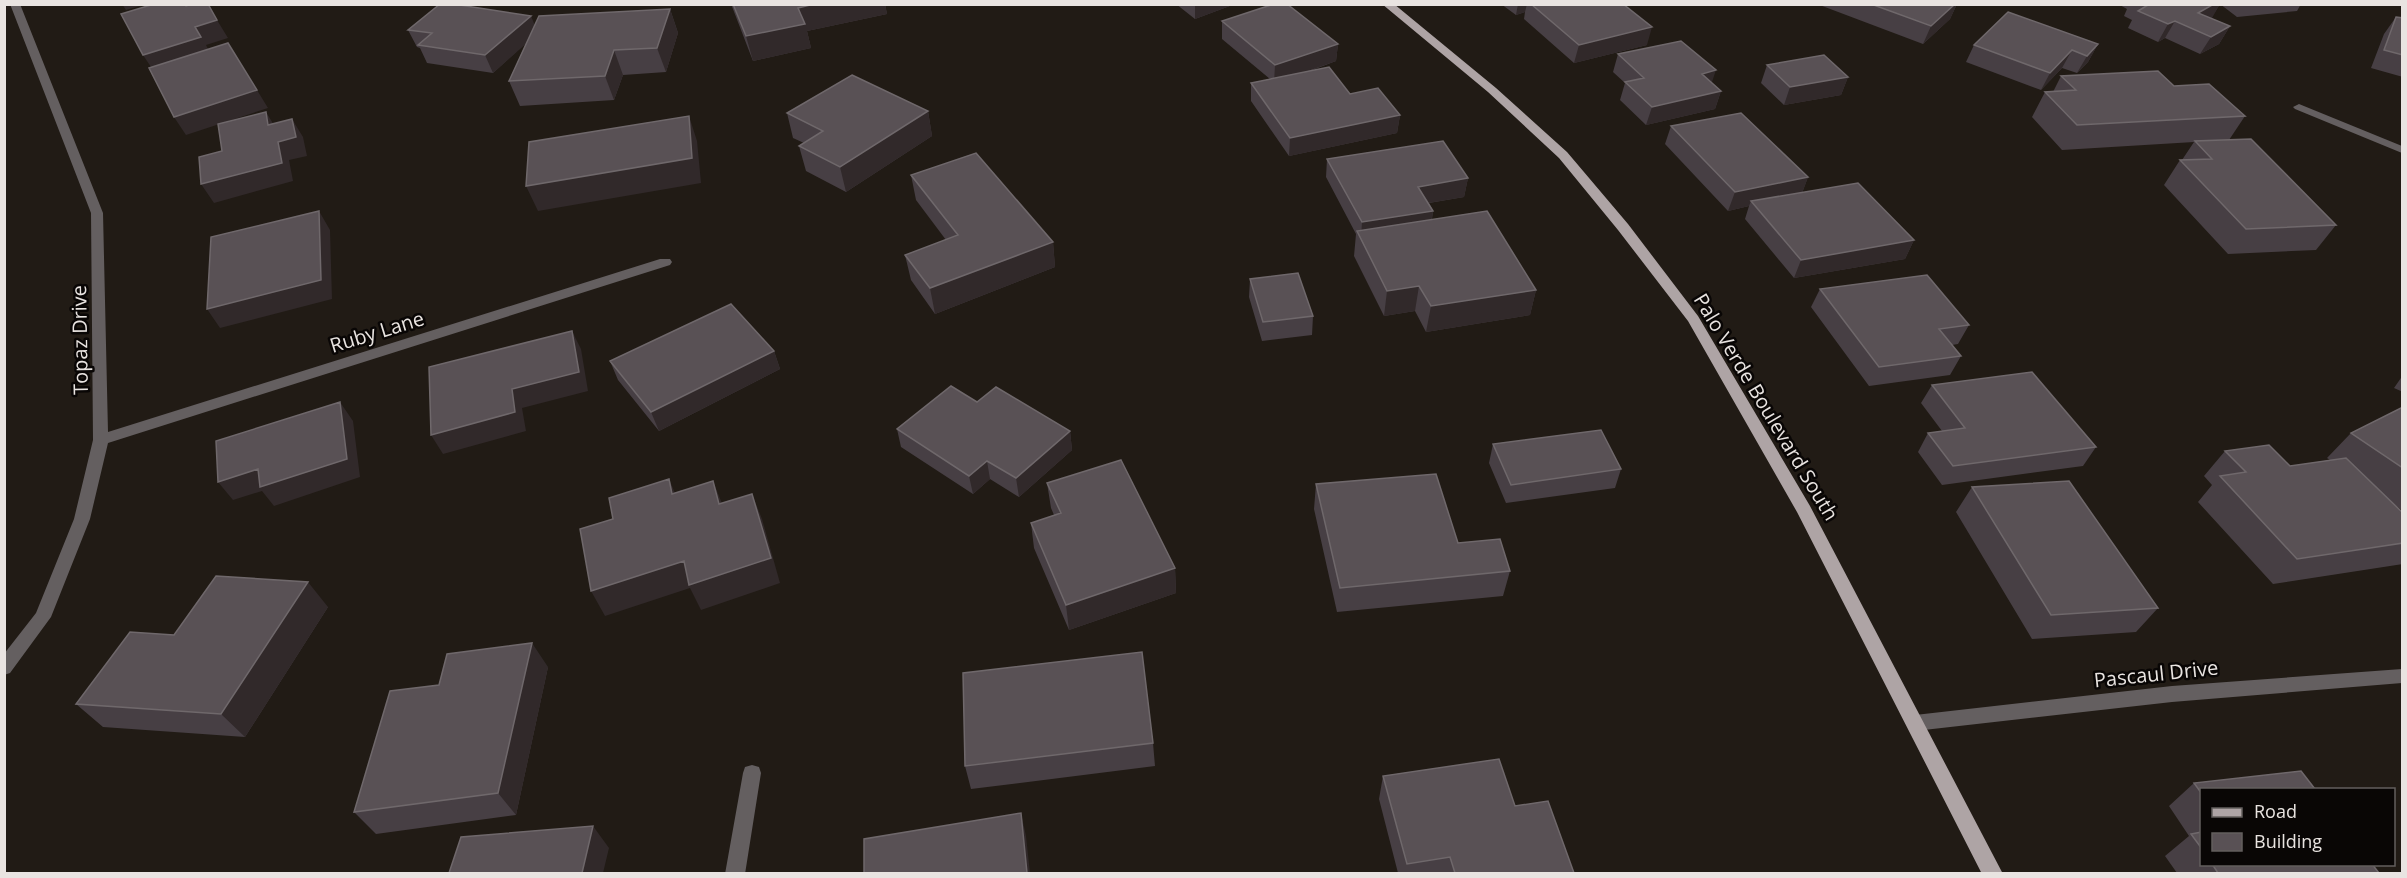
<svg xmlns="http://www.w3.org/2000/svg" width="2407" height="878" font-family="'Open Sans',sans-serif">
<rect width="100%" height="100%" fill="#211b15"/>
<g fill="none" stroke-linecap="round" stroke-linejoin="round">
<path fill="#645f60" fill-rule="evenodd" d="M10 4H20L103 213 108 432 660 259H670L672 262 670 265 108 443 90 519 51 617 10 673 4 675V654L36 613 74 519 93 440 91 213Z
M2299 104 2402 146V153L2295 109 2293 107Z
M2402 669V683L2172 702 1915 731 1909 729 1906 723 1909 717 1915 715 2172 686Z
M752 765 759 767 761 773 745 874H725L743 773 745 767Z"/>
<path fill="#aea4a5" fill-rule="evenodd" d="M1382 4H1394L1496 88 1567 152 1628 224 1698 316 1810 506 2003 874H1982L1797 512 1688 321 1618 230 1559 158 1488 92Z"/>
</g>
<path fill="#473f44" d="M731 4H885L887 14 807 31 811 48 753 61Z
M1176 4H1235L1195 19Z
M1501 4H1623L1647 45 1574 63 1524 19 1525 12 1516 15Z
M1817 4H1957L1950 19 1923 44Z
M2118 4H2220L2211 18 2230 26 2219 44 2200 54 2165 38 2158 42 2128 28 2132 20 2124 16 2127 9Z
M2220 4H2301L2297 11 2237 17Z
M670 9 678 33 666 72 623 75 614 100 520 106 509 81 526 43 493 73 427 63 420 48 417 47 408 30 535 26Z
M2396 17 2403 18V77L2371 68 2384 34Z
M1222 21 1338 44 1336 61 1307 72 1350 94 1400 115 1397 133 1289 156 1251 101V83L1270 79 1222 39Z
M2098 44 2088 62 2077 73 2062 68 2041 90 1966 62 1974 45Z
M1618 54 1712 83 1721 91 1715 109 1646 125 1620 100 1625 83 1613 72Z
M1767 65 1848 77 1841 95 1784 105 1761 83Z
M2061 76 2174 86 2245 116 2229 140 2336 225 2316 250 2228 254 2164 185 2180 160H2182L2194 142 2062 150 2032 117 2045 92H2053Z
M928 111 932 136 846 192 806 171 799 146 804 143 793 138 787 113Z
M1671 126 1808 177 1802 193 1914 240 1905 259 1794 278 1745 219 1749 206 1728 211 1665 144Z
M1327 159 1468 178 1464 197 1429 203 1433 211 1432 219 1536 290 1530 315 1426 332 1415 311 1384 316 1354 256 1356 234 1326 177Z
M911 175 1053 242 1055 267 935 314 911 280 905 255 946 240 916 200Z
M1250 279 1313 316 1312 335 1262 341 1249 297Z
M1820 289 1969 325 1958 344 1952 345 1961 356 1950 375 1869 386 1811 307Z
M774 351 780 369 659 431 618 380 610 361Z
M2403 375V392L2394 388Z
M1932 385 2096 447 2083 466 1942 485 1918 452 1928 433 1942 431 1921 403Z
M977 402 1070 431 1072 450 1019 497 990 479 973 494 901 447 897 429Z
M2403 407V511L2395 505 2403 513V564L2273 584 2198 502 2212 485 2204 476 2225 451 2290 466 2330 460 2327 458 2351 433Z
M1493 444 1621 469 1615 488 1506 503 1489 463Z
M1047 483 1175 568 1176 593 1069 630 1034 548 1031 523 1054 515 1051 508Z
M1316 484 1510 571 1503 596 1337 612 1314 509Z
M1972 487 2158 608 2136 632 2032 639 1956 512Z
M328 607 245 737 103 727 76 704 174 635Z
M548 667 516 815 376 834 354 812Z
M1153 743 1155 766 971 789 965 766Z
M1383 776 1515 806 1574 873H1398L1379 799Z
M2194 783 2202 789V864H2372L2379 873H2177L2165 856 2189 836 2169 806Z"/>
<path fill="#31292a" d="M122 4H146L126 10Z
M814 4H885L887 14 807 31 811 48 753 61 746 36 798 8Z
M1195 4H1235L1195 19Z
M1518 4H1527L1525 12 1516 15Z
M1955 4H1957L1950 19 1923 44 1931 26Z
M2214 4H2220L2212 18 2192 28 2198 13Z
M670 9 678 33 666 72 657 48Z
M531 16 538 33 493 73 485 55Z
M217 20 228 38 206 45 211 55 155 73 143 55 195 27Z
M2175 21 2165 38 2158 42 2168 24Z
M2230 26 2219 44 2200 54 2211 37Z
M1652 27 1647 45 1574 63 1579 45Z
M1338 44 1336 61 1274 83 1275 65Z
M2098 44 2088 62 2077 73 2087 56Z
M614 50 623 75 614 100 605 76Z
M2072 50 2062 68 2041 90 2050 73Z
M1716 70 1710 88 1702 74Z
M1848 77 1841 95 1784 105 1790 87Z
M257 90 268 108 186 135 174 117Z
M1721 91 1715 109 1646 125 1652 107Z
M928 111 932 136 846 192 840 167Z
M266 112 277 130 292 119 303 137 307 156 289 160 293 181 214 203 201 184 268 125Z
M1400 115 1397 133 1289 156 1290 138Z
M689 116 697 141 701 183 538 211 526 186Z
M1808 177 1801 196 1751 201 1749 206 1728 211 1735 192Z
M1468 178 1464 197 1416 205 1418 187Z
M319 211 330 230 332 299 220 328 207 309Z
M1433 211 1430 229 1361 238 1362 222Z
M1914 240 1905 259 1794 278 1801 260Z
M1053 242 1055 267 935 314 930 288Z
M1419 286 1415 311 1384 316 1387 291Z
M1536 290 1530 315 1426 332 1431 306Z
M572 331 581 349 588 391 522 408 526 431 443 454 431 435 512 389Z
M774 351 780 369 659 431 651 412Z
M340 402 353 421 360 477 274 506 262 491 233 500 218 482Z
M1070 431 1072 450 1019 497 1016 478Z
M987 461 990 479 973 494 969 476Z
M669 479 680 505 672 494Z
M713 481 723 506 719 504Z
M752 494 762 519 780 583 701 610 690 588 605 616 591 591Z
M1175 568 1176 593 1069 630 1066 605Z
M308 582 328 607 245 737 221 714Z
M532 643 548 667 516 815 498 793Z
M1021 813 1026 836 1030 873H1027Z
M593 826 609 848 603 873H582Z"/>
<path fill="#595155" stroke="#6f686b" stroke-width="1.5" d="M154 4H184L186 6 192 4H208L217 20 195 27 201 37 143 55 121 14Z
M440 4H453L531 16 485 55 418 45 432 33 408 30Z
M733 4H814L798 8 805 24 746 36Z
M1274 4H1287L1338 44 1275 65 1222 21Z
M1531 4H1623L1652 27 1579 45Z
M1871 4H1955L1931 26Z
M2147 4H2214L2198 13 2230 26 2211 37 2175 21 2168 24 2138 11 2148 5Z
M670 9 657 48 614 50 605 76 509 81 539 16Z
M2008 12 2098 44 2087 56 2072 50 2050 73 1974 45Z
M2396 17 2403 18V55L2384 50Z
M1681 41 1716 70 1702 74 1721 91 1652 107 1625 82 1644 78 1618 54Z
M228 43 257 90 174 117 149 68Z
M1824 55 1848 77 1790 87 1767 65Z
M1329 67 1350 94 1378 88 1400 115 1290 138 1251 83Z
M2158 71 2174 86 2209 84 2245 116 2077 125 2045 92 2076 90 2061 76Z
M852 75 928 111 840 167 799 146 823 131 787 113Z
M266 112 268 125 292 119 296 137 278 142 282 163 201 184 199 157 222 151 218 124Z
M1741 113 1808 177 1735 192 1671 126Z
M689 116 692 158 526 186 529 142Z
M2251 139 2336 225 2246 229 2180 160 2212 159 2195 141Z
M1443 141 1468 178 1418 187 1433 211 1362 222 1327 159Z
M976 153 1053 242 930 288 905 255 958 235 911 175Z
M1858 183 1914 240 1801 260 1751 201Z
M319 211 321 280 207 309 211 237Z
M1487 211 1536 290 1431 306 1419 286 1387 291 1357 231Z
M1298 273 1313 316 1263 322 1250 279Z
M1927 275 1969 325 1939 329 1961 356 1879 367 1820 289Z
M731 304 774 351 651 412 610 361Z
M572 331 579 372 512 389 515 412 431 435 429 367Z
M2032 372 2096 447 1953 466 1928 433 1965 428 1932 385Z
M951 386 977 402 996 387 1070 431 1016 478 987 461 969 476 897 429Z
M340 402 347 459 260 487 258 469 218 482 216 441Z
M2403 407V468L2351 433Z
M1601 430 1621 469 1511 485 1493 444Z
M2269 445 2290 466 2346 458 2403 513V543L2297 559 2220 476 2246 472 2225 451Z
M1121 460 1175 568 1066 605 1031 523 1061 513 1047 483Z
M1436 474 1458 543 1500 539 1510 571 1340 588 1316 484Z
M669 479 672 494 713 481 719 504 752 494 771 558 689 585 684 561 591 591 580 529 613 519 609 498Z
M2069 481 2158 608 2051 615 1972 487Z
M216 576 308 582 221 714 76 704 130 632 174 635Z
M532 643 498 793 354 812 390 691 439 685 447 654Z
M1142 652 1153 743 965 766 963 673Z
M1499 759 1515 806 1548 801 1574 873H1455L1450 857 1407 864 1383 776Z
M2301 771 2315 789H2202V794L2194 783Z
M1021 813 1027 873H864V839Z
M593 826 582 873H449L461 837Z
M2202 832V849L2191 834Z
M2212 864H2372L2379 873H2218Z"/>
<g text-anchor="middle" stroke-width="5" stroke-linejoin="round" paint-order="stroke">
<g font-size="20" fill="#e9e4e1" stroke="#090605">
<text transform="translate(377 332) rotate(-17)" y="7">Ruby Lane</text>
<text transform="translate(80 340) rotate(-91)" y="7">Topaz Drive</text>
<text transform="translate(1766 407) rotate(59)" y="7">Palo Verde Boulevard South</text>
<text transform="translate(2156 674) rotate(-6)" y="7">Pascaul Drive</text>
</g>
</g>
<rect width="2407" height="878" fill="none" stroke="#e9e4e1" stroke-width="12"/>
<rect x="2200" y="788" width="195" height="78" fill="#090605" stroke="#635f5d" stroke-width="1.5"/>
<rect x="2212" y="808" width="30" height="9" fill="#aea4a5" stroke="#635f5d" stroke-width="1.5"/>
<text x="2254" y="818" font-size="18" fill="#e9e4e1">Road</text>
<rect x="2212" y="833" width="30" height="18" fill="#595155" stroke="#635f5d" stroke-width="1.5"/>
<text x="2254" y="848" font-size="18" fill="#e9e4e1">Building</text>
</svg>
